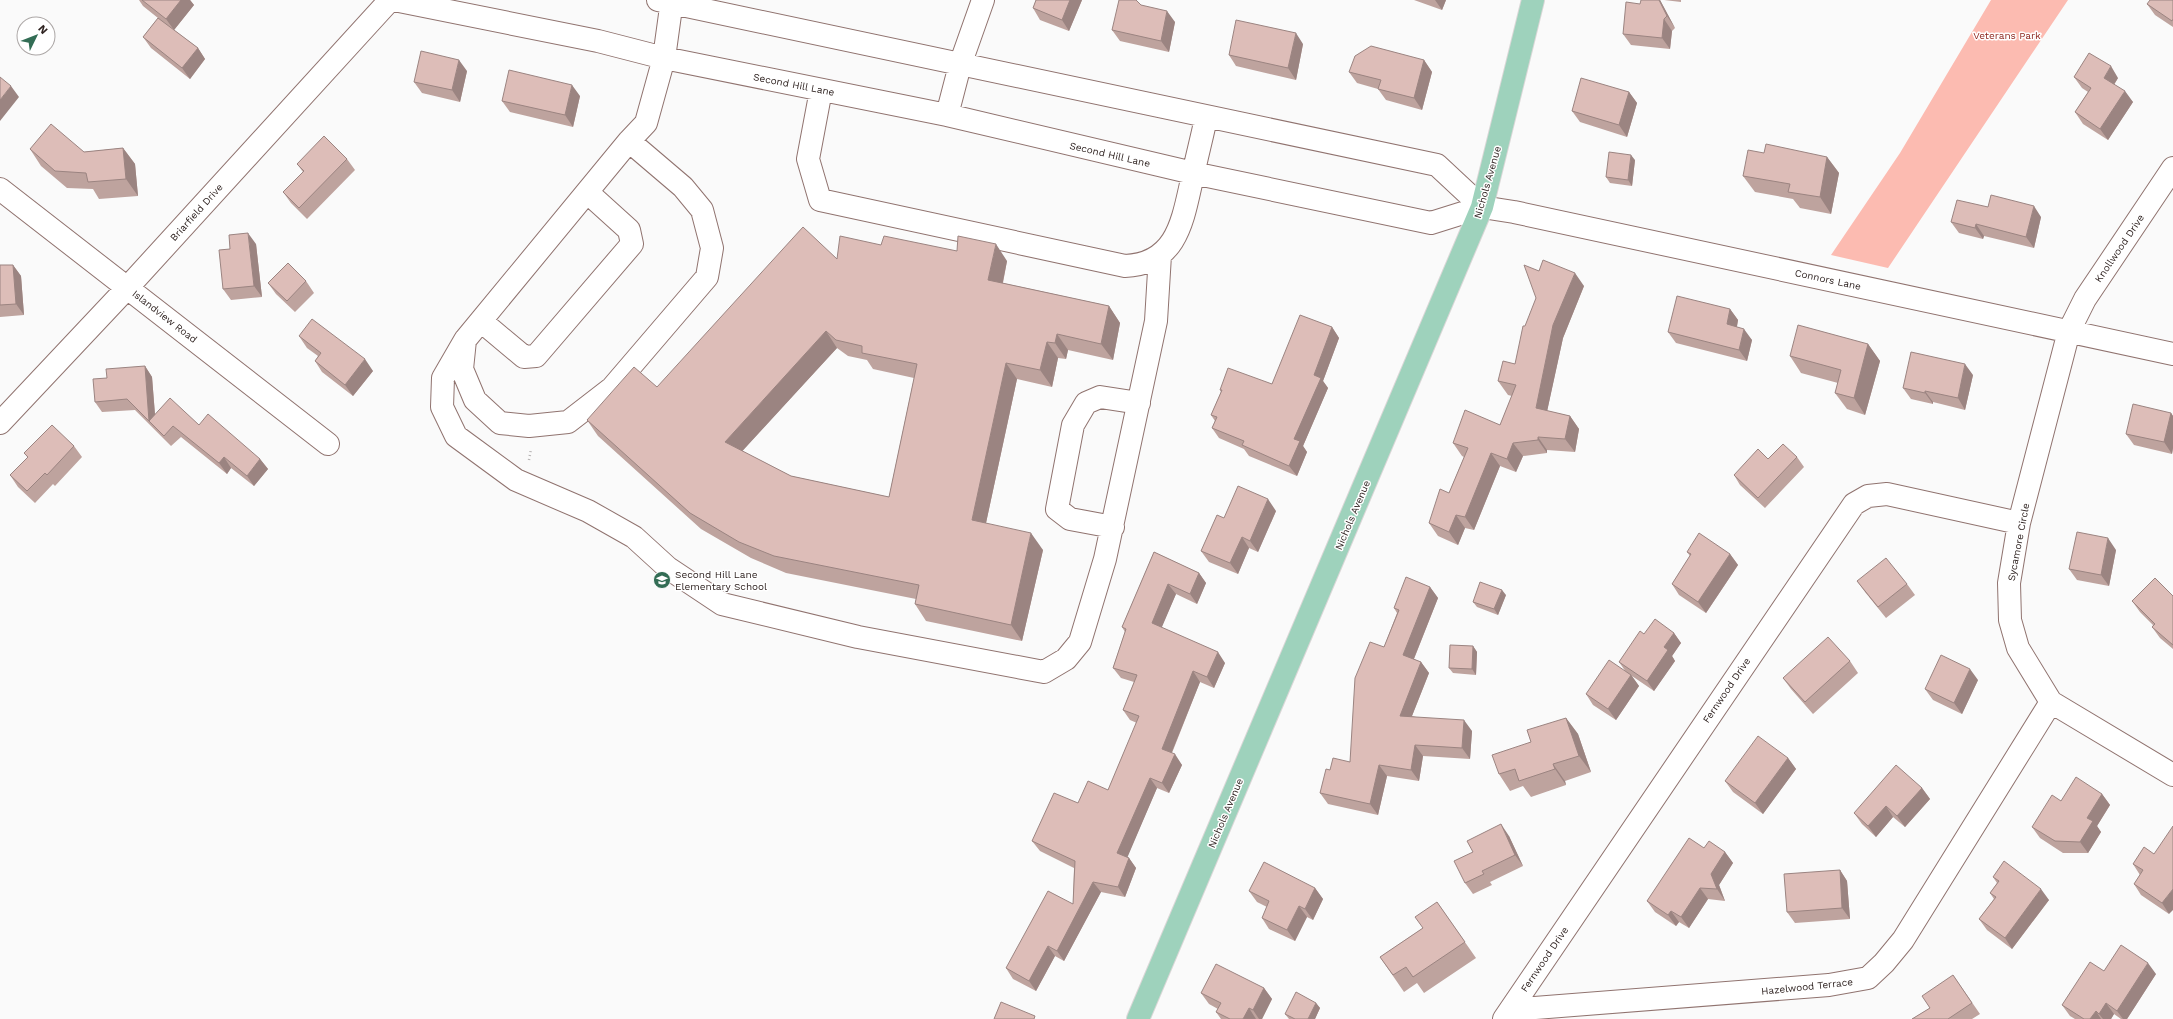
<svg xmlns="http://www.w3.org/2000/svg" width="2173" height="1019" font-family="'Work Sans',sans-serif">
<rect width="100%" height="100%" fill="#fafafa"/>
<path fill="#fcbbb1" d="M1991 0H2068L1888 268 1831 255 1900 153Z"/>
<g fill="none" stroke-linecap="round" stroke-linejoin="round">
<g stroke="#90736f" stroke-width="24">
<path id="minor" d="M394 0 598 41 664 58 947 115 1193 173 1431 223 1482 207 1514 212 2173 354
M658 0 1437 165 1482 207
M821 90 808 159 820 200 1125 266C1179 264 1183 217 1193 175 1197 156 1202 137 1206 118
M947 115 960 65 983 0
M629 141 683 187 702 210 712 248 707 277 612 388 568 422 529 426 500 423 475 400 462 369 465 340 629 141 646 123 664 58 672 0
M2173 168 2085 299 2069 331 2019 523 2009 583 2010 620 2018 648 2051 702 2173 775
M0 189 328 444
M481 321 524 357 536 356 632 244 629 230 587 192
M465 340 443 378 442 407 456 436 516 480 588 511 634 537 668 568 722 604 858 637 1044 672 1066 659 1080 642 1105 559 1156 321 1160 255
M0 423 128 287 390 0
M1113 527 1070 519 1057 509 1073 425 1086 403 1100 397 1139 403
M1510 1010 1829 985 1868 978 1884 963 1903 940 2051 702
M1504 1019 1854 504 1868 496 1887 494 2019 523"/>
</g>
<g stroke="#dad7d7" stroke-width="24">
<path id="major" d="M1138 1019 1482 207 1533 0"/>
</g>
<path stroke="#b7b3b3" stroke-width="2.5" stroke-dasharray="1 3" stroke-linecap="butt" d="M529 460 531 449"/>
<use href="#minor" stroke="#fff" stroke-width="22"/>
<use href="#major" stroke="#9ed2bc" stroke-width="22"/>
</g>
<path fill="#bea39e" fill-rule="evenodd" d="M139 0H190L194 5 174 30 198 48 205 59 190 79 151 48 143 37 158 18 143 6Z
M1036 0H1082L1069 31 1040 20 1033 8Z
M1414 0H1446L1442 10Z
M1660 0 1675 28 1672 31 1670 49 1631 45 1623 34 1640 4Z
M1664 0H1681V2Z
M2173 0V27L2155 15 2147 4Z
M1141 5 1175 22 1169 52 1120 41 1112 30Z
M1303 44 1296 80 1236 66 1229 55Z
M1424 60 1432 72 1422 110 1386 100 1378 89 1357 83 1349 72Z
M467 71 460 102 422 93 414 82Z
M2074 77 2118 78 2114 85 2133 102 2108 140 2083 124 2075 112 2088 92 2082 88Z
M1629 92 1637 103 1627 137 1580 122 1572 111Z
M580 96 573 127 510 112 502 101Z
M123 148 135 164 138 196 99 199 93 189 67 188 41 166 30 149 84 152Z
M1764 153 1827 157 1839 173 1831 214 1800 208 1793 199 1755 192 1743 176Z
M347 159 355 170 307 219 291 203 283 192 303 172 297 164Z
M1635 160 1632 186 1610 183 1606 177Z
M1988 207 2041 217 2034 248 1984 236 1983 239 1959 233 1951 222Z
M256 244 262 297 231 300 223 289 230 249Z
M881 245 957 251 1007 261 1003 283 1109 306 1120 323 1113 360 1068 350 1066 359 1058 358 1052 387 1017 379 986 523 1043 550 1022 641 926 621 915 604 916 599 786 573 751 558 701 529 598 436 587 420 657 387 837 259ZM837 348 848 356 867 360 873 369 914 378 889 497 791 476 742 451Z
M0 265H13L21 276 24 315 0 317Z
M1539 271 1584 286 1563 338 1547 411 1570 416 1579 429 1575 452 1547 450V453L1523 456 1516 472 1500 466 1474 530 1465 528 1458 545 1438 536 1429 523 1449 493 1464 457 1462 456 1453 443 1500 425 1512 396 1508 395 1498 381 1515 364 1536 298Z
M306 281 314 293 295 312 276 294 268 283Z
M1730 309 1738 320 1737 327 1752 340 1747 361 1676 343 1668 332Z
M1332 327 1339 338 1323 381 1328 388 1303 446 1307 452 1297 476 1249 456 1244 449 1219 438 1212 428 1215 421 1211 415 1221 392 1220 390 1272 384Z
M299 336 373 371 353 396 322 372 315 361 318 356 307 348Z
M1868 344 1880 361 1865 415 1847 409 1835 393 1838 383 1801 373 1790 356Z
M145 366 152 377 155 414 199 425 260 459 268 469 254 486 231 468 227 474 181 437 171 446 135 410 102 412 95 402 107 378Z
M1973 375 1965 410 1933 402V404L1911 399 1903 388Z
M2171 413 2173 416V448L2172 454 2134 445 2126 434Z
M74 446 82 457 55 486 53 484 35 503 18 487 10 475 28 458 24 453Z
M1797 457 1804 467 1765 508 1740 485 1734 475 1768 459Z
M1276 511 1258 552 1249 548 1238 574 1209 562 1201 551 1224 518Z
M2116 550 2109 586 2077 580 2069 569Z
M1154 552 1199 573 1206 583 1197 604 1176 594 1161 628 1225 663 1214 688 1200 682 1172 753 1182 765 1169 793 1157 788 1127 857 1129 858 1136 868 1125 897 1101 892 1064 961 1055 956 1036 991 1013 979 1006 968 1073 904 1074 868 1040 851 1032 841 1078 803 1108 790 1137 723 1130 720 1123 710 1134 682 1121 678 1113 668 1125 632 1122 627Z
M1687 552 1730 554 1738 565 1706 613 1679 595 1672 584 1690 556Z
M1857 581 1907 584 1915 595 1886 618 1865 592Z
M1430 587 1438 598 1414 659 1421 662 1429 673 1412 716 1472 731 1470 759 1423 756 1419 781 1387 776 1378 815 1328 804 1320 793 1330 770 1350 762 1384 647 1397 613 1394 608Z
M1506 595 1498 615 1477 607 1473 602Z
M2173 596V649L2160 638 2152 627 2153 625 2140 612 2132 601Z
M1674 633 1681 643 1672 656 1675 661 1654 691 1632 676 1639 686 1616 720 1593 705 1586 694 1626 672 1619 662 1644 634Z
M1473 646 1477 652 1476 675 1453 673 1449 668Z
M1850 661 1858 673 1813 714 1791 689 1783 678Z
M1978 680 1962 714 1933 700 1925 689Z
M1566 718 1578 734 1591 772 1565 781 1566 785 1531 797 1523 786 1510 791 1499 774 1531 742Z
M1788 758 1796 769 1763 814 1733 792 1725 781Z
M1922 788 1930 799 1905 827 1893 817 1876 837 1862 824 1854 813Z
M2102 794 2110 805 2097 826 2101 832 2088 853H2063L2040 838 2032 827 2061 801Z
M1509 836 1523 866 1490 882 1492 885 1473 894 1465 883Z
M1704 848 1725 852 1733 863 1719 885 1725 901 1708 899 1689 928 1679 922 1676 926 1655 912 1647 901Z
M2154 854 2169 914 2141 895 2134 884 2140 875 2133 864Z
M1840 870 1847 881 1850 919 1795 923 1787 912Z
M1993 877 2049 900 2012 949 1987 930 1979 919 1994 899 1990 893 1997 883Z
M1315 888 1323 899 1313 920 1307 917 1295 941 1269 929 1262 918 1267 907 1257 902 1249 891Z
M1437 902 1476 958 1424 993 1417 983 1404 992 1380 957 1423 928Z
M2104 971 2156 974 2127 1019H2121L2114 1014 2111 1019H2075L2070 1016 2062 1005Z
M1953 975 1980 1014 1972 1019H1912L1930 1008Z
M1264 988 1272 999 1262 1019H1221L1216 1012 1218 1009 1209 1004 1201 993Z
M1316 1003 1320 1008 1315 1019H1289L1285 1014Z"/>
<path fill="#9b8481" d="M181 0H190L194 5 174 30 166 19Z
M1070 0H1082L1069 31 1062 20Z
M1435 0H1446L1442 10Z
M1659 0H1660L1675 28 1667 16Z
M1167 11 1175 22 1169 52 1161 41Z
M1664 19 1672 31 1670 49 1662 38Z
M1296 33 1303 44 1296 80 1288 68Z
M198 48 205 59 190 79 182 68Z
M459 60 467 71 460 102 452 90Z
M1424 60 1432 72 1422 110 1414 98Z
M2111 66 2118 78 2111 89 2104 78Z
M572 85 580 96 573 127 565 115Z
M11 86 19 97 0 121V100Z
M2125 91 2133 102 2108 140 2100 129Z
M1629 92 1637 103 1627 137 1619 125Z
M123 148 135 164 138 196 126 179Z
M1631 155 1635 160 1632 186 1628 180Z
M1827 157 1839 173 1831 214 1820 197Z
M2034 206 2041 217 2034 248 2026 237Z
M1976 224 1984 236 1983 239 1975 228Z
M248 233 256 244 262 297 254 286Z
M996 244 1007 261 1000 296 988 280Z
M13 265 21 276 24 315 16 304Z
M1575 273 1584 286 1563 338 1545 421 1536 408 1553 325Z
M1109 306 1120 323 1113 360 1101 344Z
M1730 309 1738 320 1735 336 1727 324Z
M1332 327 1339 338 1323 381 1328 388 1303 446 1307 452 1297 476 1289 466 1294 439 1314 375Z
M1744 329 1752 340 1747 361 1739 350Z
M826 331 837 348 736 458 725 442Z
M1057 334 1068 350 1066 359 1055 343Z
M1047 342 1058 358 1052 387 1040 370Z
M1868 344 1880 361 1865 415 1854 398Z
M365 359 373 371 353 396 345 385Z
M1006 363 1017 379 983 537 972 520Z
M1965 364 1973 375 1965 410 1958 398Z
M145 366 152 377 156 428 149 421Z
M1925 391 1933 402V404L1925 393Z
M2171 413 2173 416V448L2172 454 2164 442Z
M1570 416 1579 429 1575 452 1565 439Z
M1538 437 1547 450V453L1538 440Z
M1513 443 1523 456 1516 472 1507 459Z
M1491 453 1500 466 1474 530 1465 517Z
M224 457 231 468 227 474 219 463Z
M260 459 268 469 254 486 247 476Z
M1268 499 1276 511 1258 552 1250 541Z
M1456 515 1465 528 1458 545 1449 532Z
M1031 533 1043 550 1022 641 1011 625Z
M1242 537 1249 548 1238 574 1230 563Z
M2108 538 2116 550 2109 586 2101 575Z
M1730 554 1738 565 1706 613 1698 602Z
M1199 573 1206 583 1197 604 1190 594Z
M1168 584 1176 594 1159 634 1152 623Z
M1430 587 1438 598 1411 666 1403 655Z
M1502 590 1506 595 1498 615 1494 609Z
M1674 633 1681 643 1672 656 1675 661 1654 691 1647 681 1664 647Z
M1473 646 1477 652 1476 675 1472 669Z
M1218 652 1225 663 1214 688 1207 677Z
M1421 662 1429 673 1408 726 1400 716Z
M1970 669 1978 680 1962 714 1954 703Z
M1193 671 1200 682 1169 759 1162 749Z
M1631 675 1639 686 1616 720 1608 709Z
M1566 718 1578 734 1591 772 1579 756Z
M1464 720 1472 731 1470 759 1462 748Z
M1415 745 1423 756 1419 781 1411 770Z
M1175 754 1182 765 1169 793 1162 783Z
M1788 758 1796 769 1763 814 1755 803Z
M1553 764 1565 781 1566 785 1555 769Z
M1379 765 1387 776 1378 815 1370 804Z
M1150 778 1157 788 1125 863 1117 853Z
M1922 788 1930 799 1905 827 1897 816Z
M2102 794 2110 805 2097 826 2101 832 2088 853 2080 842 2087 818Z
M1886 806 1893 817 1876 837 1868 826Z
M1501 824 1509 836 1523 866 1515 855Z
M1725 852 1733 863 1719 885 1725 901 1717 889 1711 874Z
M1129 858 1136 868 1125 897 1118 887Z
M1840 870 1847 881 1850 919 1842 908Z
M1093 882 1101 892 1064 961 1057 951Z
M1315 888 1323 899 1313 920 1305 909Z
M1700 888 1708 899 1689 928 1681 917Z
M2041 889 2049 900 2012 949 2005 938Z
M2173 889V910L2169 914 2162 903Z
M1299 906 1307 917 1295 941 1287 930Z
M1671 911 1679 922 1676 926 1668 915Z
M1048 946 1055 956 1036 991 1029 981Z
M2148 963 2156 974 2127 1019H2123L2117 1011Z
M1264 988 1272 999 1262 1019H1259L1253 1010Z
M1316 1003 1320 1008 1315 1019H1308Z
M2106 1003 2114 1014 2111 1019H2103L2099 1014Z
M1249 1008 1256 1019H1243Z
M2096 1011 2101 1019H2090Z"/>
<path fill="#ddbdb8" stroke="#9b8481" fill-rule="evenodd" d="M142 0H181L166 19Z
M1036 0H1070L1062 20 1033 8Z
M1119 0H1136L1141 5 1167 11 1161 41 1112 30Z
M1641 0H1659L1667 16 1664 19 1662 38 1623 34 1626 2 1640 4Z
M2150 0H2173V19L2172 21 2147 4Z
M158 18 198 48 182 68 143 37Z
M1236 20 1296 33 1288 68 1229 55Z
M1371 46 1424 60 1414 98 1378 89 1381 80 1349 72 1355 56Z
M421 51 459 60 452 90 414 82Z
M2089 53 2111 66 2104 78 2125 91 2100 129 2075 112 2091 88 2074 77Z
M509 70 572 85 565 115 502 101Z
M0 77 11 86 0 100Z
M1581 78 1629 92 1619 125 1572 111Z
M51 124 84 152 123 148 126 179 88 182 86 173 55 171 30 149Z
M324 136 347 159 299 208 283 192 304 171 297 164Z
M1766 144 1827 157 1820 197 1788 192 1790 184 1743 176 1748 150 1764 153Z
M1609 152 1631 155 1628 180 1606 177Z
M1991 195 2034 206 2026 237 1976 224 1975 228 1951 222 1957 200 1988 207Z
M803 227 837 259 840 236 881 245 884 236 957 251 958 236 996 244 988 280 1109 306 1101 344 1057 334 1055 343 1047 342 1040 370 1006 363 972 520 1031 533 1011 625 915 604 919 585 774 556 739 542 690 513 587 420 634 367 657 387ZM826 331 836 340 862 346V353L917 364 889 497 791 476 725 442Z
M248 233 254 286 223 289 219 250 230 249 229 235Z
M1543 260 1575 273 1553 325 1536 408 1570 416 1565 439 1538 437V440L1513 443 1507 459 1491 453 1465 517 1456 515 1449 532 1429 523 1440 489 1449 493 1468 448 1453 443 1465 410 1500 425 1516 385 1498 381 1503 361 1515 364 1523 326H1525L1536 298 1524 265 1539 271Z
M288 263 306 281 287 301 268 283Z
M0 265H13L16 304 0 305Z
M1677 296 1730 309 1727 324 1744 329 1739 350 1668 332Z
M1300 315 1332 327 1314 375 1321 378 1294 439 1300 441 1289 466 1242 445 1244 441 1212 428 1217 417 1211 415 1222 390H1220L1228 368 1272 384Z
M312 319 365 359 345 385 315 361 321 353 299 336Z
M1798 325 1868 344 1854 398 1835 393 1841 370 1790 356Z
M1911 352 1965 364 1958 398 1925 391V393L1903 388Z
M145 366 149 421 170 398 199 425 208 414 260 459 247 476 224 457 219 463 173 426 164 436 127 399 95 402 93 379 107 378 106 369Z
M2133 404 2171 413 2164 442 2126 434Z
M52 425 74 446 47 475 45 473 27 491 10 475 28 457 24 453Z
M1783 444 1797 457 1758 498 1734 475 1758 449 1768 459Z
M1238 486 1268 499 1250 541 1242 537 1230 563 1201 551 1217 515 1224 518Z
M2077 532 2108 538 2101 575 2069 569Z
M1699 533 1730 554 1698 602 1672 584 1691 554 1687 552Z
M1154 552 1199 573 1190 594 1168 584 1152 623 1218 652 1207 677 1193 671 1162 749 1175 754 1162 783 1150 778 1117 853 1129 858 1118 887 1093 882 1057 951 1048 946 1029 981 1006 968 1048 891 1073 904 1075 861 1032 841 1054 793 1078 803 1088 781 1108 790 1139 716 1123 710 1137 675 1113 668 1126 629 1122 627Z
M1886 558 1907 584 1878 607 1857 581Z
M1406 577 1430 587 1403 655 1421 662 1400 716 1464 720 1462 748 1415 745 1411 770 1379 765 1370 804 1320 793 1326 769 1330 770 1333 758 1350 762 1355 678 1370 642 1384 647 1399 610 1394 608Z
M2155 578 2173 596V645L2152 627 2155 624 2132 601Z
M1480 582 1502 590 1494 609 1473 602Z
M1655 619 1674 633 1664 647 1668 650 1647 681 1619 662 1640 631 1644 634Z
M1828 637 1850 661 1805 702 1783 678Z
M1450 645 1473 646 1472 669 1449 668Z
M1941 655 1970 669 1954 703 1925 689Z
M1609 660 1631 675 1608 709 1586 694Z
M1566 718 1579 756 1553 764 1555 769 1519 781 1515 769 1499 774 1492 755 1531 742 1527 730Z
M1758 736 1788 758 1755 803 1725 781Z
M1896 765 1922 788 1897 816 1886 806 1868 826 1854 813Z
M2076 777 2102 794 2087 818 2093 821 2080 842 2055 841 2032 827 2052 795 2061 801Z
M1501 824 1515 855 1482 871 1484 874 1465 883 1454 861 1473 852 1467 841Z
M2173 826V889L2162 903 2134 884 2143 870 2133 864 2144 847 2154 854Z
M1689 838 1704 848 1709 841 1725 852 1711 874 1717 889 1700 888 1681 917 1671 911 1668 915 1647 901Z
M2004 861 2041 889 2005 938 1979 919 1996 897 1990 893 1999 881 1993 877Z
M1264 862 1315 888 1305 909 1299 906 1287 930 1262 918 1269 901 1249 891Z
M1840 870 1842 908 1787 912 1784 874Z
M1437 902 1465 942 1413 977 1406 967 1393 975 1380 957 1423 928 1415 917Z
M2121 945 2148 963 2117 1011 2106 1003 2099 1014 2096 1011 2090 1019H2084L2062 1005 2090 962 2104 971Z
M1216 964 1264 988 1253 1010 1249 1008 1243 1019H1230L1216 1012 1221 1003 1201 993Z
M1953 975 1972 1003 1948 1019H1912L1930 1008 1922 996Z
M1296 992 1316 1003 1308 1019H1295L1285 1014Z
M1001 1002 1035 1016 1034 1019H994Z"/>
<defs>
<g id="school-disc" transform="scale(0.9)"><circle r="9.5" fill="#336d55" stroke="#fff"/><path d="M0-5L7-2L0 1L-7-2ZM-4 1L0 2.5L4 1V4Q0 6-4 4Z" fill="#fff"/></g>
</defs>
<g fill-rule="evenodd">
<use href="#school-disc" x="662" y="580"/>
</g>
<g text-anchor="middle" stroke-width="3" stroke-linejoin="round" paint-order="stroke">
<g font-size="10" fill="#8e261e" stroke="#fff">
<text x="2007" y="39">Veterans Park</text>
</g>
<g font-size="10" fill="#2f2321" stroke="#fff">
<text transform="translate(794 84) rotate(11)" y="4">Second Hill Lane</text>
<text transform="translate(1110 154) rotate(13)" y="4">Second Hill Lane</text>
<text transform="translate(1487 182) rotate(-74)" y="4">Nichols Avenue</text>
<text transform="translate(196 212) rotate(-48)" y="4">Briarfield Drive</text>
<text transform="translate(2119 248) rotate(-56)" y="4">Knollwood Drive</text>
<text transform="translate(1828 279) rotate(12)" y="4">Connors Lane</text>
<text transform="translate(165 316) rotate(38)" y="4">Islandview Road</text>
<text transform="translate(1352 515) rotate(-67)" y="4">Nichols Avenue</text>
<text transform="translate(2018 542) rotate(-79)" y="4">Sycamore Circle</text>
<text transform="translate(1726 690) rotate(-56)" y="4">Fernwood Drive</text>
<text transform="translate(1225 813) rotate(-67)" y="4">Nichols Avenue</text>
<text transform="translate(1544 959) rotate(-56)" y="4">Fernwood Drive</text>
<text transform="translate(1807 986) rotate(-6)" y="4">Hazelwood Terrace</text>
</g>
<g font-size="10" fill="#2f2321" stroke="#fff" text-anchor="start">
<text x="675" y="578">Second Hill Lane<tspan x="675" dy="12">Elementary School</tspan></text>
</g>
</g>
<g transform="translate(36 36) rotate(47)"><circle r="19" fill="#ffffff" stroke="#aca7a6"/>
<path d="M0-3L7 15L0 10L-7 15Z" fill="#336d55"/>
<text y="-6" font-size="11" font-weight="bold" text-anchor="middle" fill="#2f2321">N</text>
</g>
</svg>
